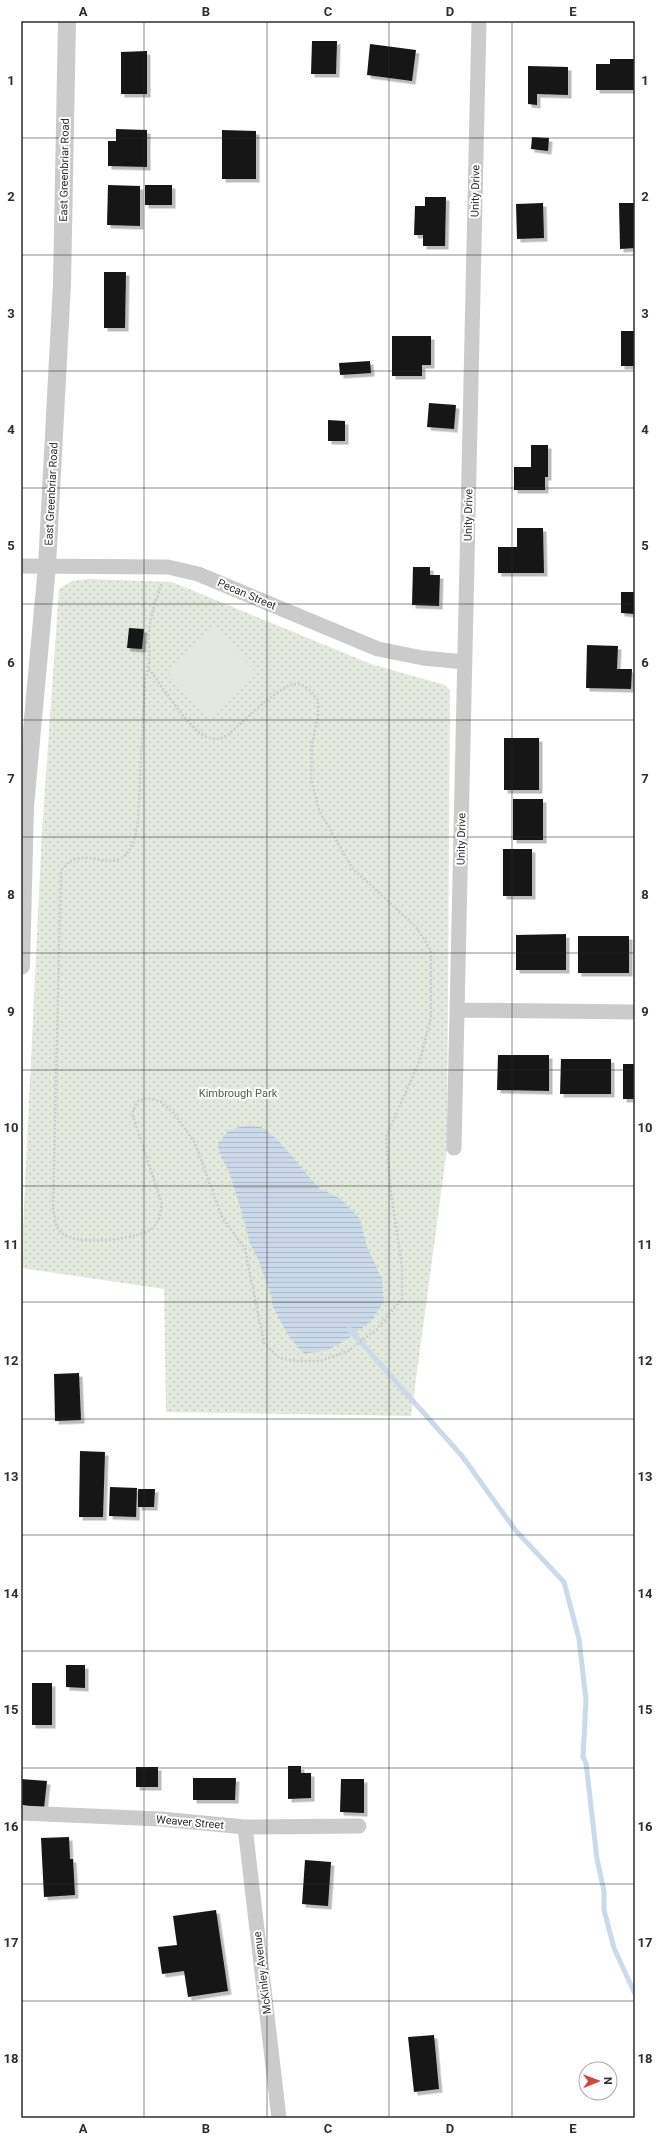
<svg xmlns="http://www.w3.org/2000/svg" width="656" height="2139" font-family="Roboto,sans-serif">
<defs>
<pattern id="grass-dots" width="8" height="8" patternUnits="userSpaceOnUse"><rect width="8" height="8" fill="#e3eadd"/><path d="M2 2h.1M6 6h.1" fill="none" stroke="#c3c9be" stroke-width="1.8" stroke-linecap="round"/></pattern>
<pattern id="water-rules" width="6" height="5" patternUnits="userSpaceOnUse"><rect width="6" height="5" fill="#cbdae8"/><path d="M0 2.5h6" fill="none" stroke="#afbbc7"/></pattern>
<filter id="shadow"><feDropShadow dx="3.5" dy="3.5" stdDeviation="0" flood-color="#0004"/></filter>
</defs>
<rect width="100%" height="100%" fill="#fff"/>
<path fill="url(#grass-dots)" d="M88 579 172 582 371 664 445 685 450 690 447 1149 411 1416 166 1412 164 1289 21 1268 42 831 59 589 72 581Z"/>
<path fill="#e3eadd" d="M213 627 257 673 211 717 167 671Z"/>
<path fill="url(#water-rules)" d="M247 1125 261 1127 277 1139 319 1188 341 1199 360 1219 367 1247 382 1279 384 1302 372 1320 348 1339 330 1349 317 1352 304 1353 298 1348 285 1330 272 1305V1299L259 1261 249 1242 248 1235C242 1215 237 1195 230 1175 226 1163 218 1156 218 1143L229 1130Z"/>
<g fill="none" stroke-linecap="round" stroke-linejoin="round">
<path stroke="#cbdae8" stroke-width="5" d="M349 1329 462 1456 516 1531 564 1582 579 1639 586 1700 583 1757 586 1763 597 1859 604 1891V1910L614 1948 635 1994"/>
</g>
<path fill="#151515" filter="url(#shadow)" d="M312 41H337L336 74H311Z
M370 44 416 50 412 81 367 75Z
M147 51V94H121V52Z
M610 59H635V90H596V64H610Z
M528 66 568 67V95L537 94V105L528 104Z
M116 129 147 130V167L108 166V141H116Z
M222 130 256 131V179H222Z
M532 137 549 138 548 151 531 149Z
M108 185 140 186V226L107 225Z
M145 185H172V205H145Z
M425 197H446L445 246H423V235H414L415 206H425Z
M543 203 544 238 517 239 516 204Z
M619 203H635V248L620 249Z
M104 272H126L125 328H104Z
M621 331H635V366H621Z
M392 336H431V365H422V376H392Z
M370 361 371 373 340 375 339 363Z
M429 403 456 405 454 429 427 427Z
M328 420 345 421V441H328Z
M531 445H548V477H545V490H514V467H531Z
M517 528H543L544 573H498V547H517Z
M413 567H430V575H440L439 606 412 605Z
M621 592H635V614L621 613Z
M129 628 144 629 142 649 127 648Z
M587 645 618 646 617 669H632L631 689 586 688Z
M504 738H539V790H504Z
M513 799H543V840H513Z
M503 849H532V896H503Z
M566 934V970H516V935Z
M578 936H629V973H578Z
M498 1055H549V1091L497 1090Z
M561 1059H611V1094H560Z
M623 1064H635V1099H623Z
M79 1373 81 1420 55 1421 54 1374Z
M80 1451 105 1452 103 1517H79Z
M110 1487 137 1488 136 1517 109 1516Z
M138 1489H155L154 1507H138Z
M66 1665H85V1688L66 1687Z
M32 1683H52V1725H32Z
M288 1766H301V1773H311V1798L288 1799Z
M136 1767H158V1787H136Z
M193 1778H236L235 1800H193Z
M21 1779 47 1781 44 1808 21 1805Z
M341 1779H364V1813L340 1812Z
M69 1837 70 1859H73L75 1895 44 1897 41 1838Z
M305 1860 331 1862 328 1906 302 1904Z
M216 1910 228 1991 188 1997 184 1971 162 1974 158 1947 177 1945 173 1916Z
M434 2035 439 2089 414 2092 408 2037Z"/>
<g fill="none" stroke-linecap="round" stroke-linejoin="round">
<path stroke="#cbcbcb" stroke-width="2.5" stroke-dasharray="2 2" stroke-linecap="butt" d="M149 669C161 685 190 731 207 737 215 740 220 739 228 735 241 724 280 684 296 684 306 684 312 693 318 700V717L312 744 311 778 319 810 352 868 416 927 431 950V1018L420 1060 386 1137 391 1194 402 1266V1299L376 1330 348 1351 320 1361H297L279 1358 264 1343 245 1249 222 1217 195 1143 174 1113 161 1102 148 1098 139 1100 133 1110V1116L162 1204C160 1214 160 1222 151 1229 136 1240 68 1248 58 1229 55 1223 54 1214 53 1207L61 871C87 833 126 897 138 822L145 679C152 664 148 650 149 634 150 616 156 599 162 583"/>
<path stroke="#cbcbcb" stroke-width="15" d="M21 566 168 567 198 574 378 649 423 658 465 662
M457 1010 635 1012
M454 1148 479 21
M21 1813 161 1819 245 1827 359 1826
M245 1827 279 2118"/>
<path stroke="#cbcbcb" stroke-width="18" d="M21 966 25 806 47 566 62 284 67 21"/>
</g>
<path fill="none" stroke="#2e2e2e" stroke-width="1" stroke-opacity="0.55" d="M144 21V2118M267 21V2118M389 21V2118M512 21V2118M21 138H635M21 255H635M21 371H635M21 488H635M21 604H635M21 720H635M21 837H635M21 953H635M21 1070H635M21 1186H635M21 1302H635M21 1419H635M21 1535H635M21 1651H635M21 1768H635M21 1884H635M21 2001H635"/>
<g text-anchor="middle" stroke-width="4" stroke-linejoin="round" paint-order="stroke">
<g font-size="11" fill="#2e2e2e" stroke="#fff">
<text transform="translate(64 170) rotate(-89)" y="4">East Greenbriar Road</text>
<text transform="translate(475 191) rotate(-89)" y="4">Unity Drive</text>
<text transform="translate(51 494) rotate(-87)" y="4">East Greenbriar Road</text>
<text transform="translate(468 515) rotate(-89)" y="4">Unity Drive</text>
<text transform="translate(247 594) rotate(23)" y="4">Pecan Street</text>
<text transform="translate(461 839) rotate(-89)" y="4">Unity Drive</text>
<text transform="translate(190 1822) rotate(5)" y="4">Weaver Street</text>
<text transform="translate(262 1973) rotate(-97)" y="4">McKinley Avenue</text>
</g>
<g font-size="11" fill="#4d6640" stroke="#fff">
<text x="238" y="1097">Kimbrough Park</text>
</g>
</g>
<rect width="656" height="2139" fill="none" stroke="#ffffff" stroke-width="44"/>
<g transform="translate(598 2081) rotate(89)"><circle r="19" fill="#ffffff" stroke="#ababab"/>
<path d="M0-3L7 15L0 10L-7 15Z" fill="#d54540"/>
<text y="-6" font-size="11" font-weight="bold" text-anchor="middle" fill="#2e2e2e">N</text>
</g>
<rect x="22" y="22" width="612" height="2095" fill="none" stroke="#2e2e2e" stroke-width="1.5"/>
<g font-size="13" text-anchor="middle" font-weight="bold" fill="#2e2e2e">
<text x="83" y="16">A</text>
<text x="206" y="16">B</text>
<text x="328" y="16">C</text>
<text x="450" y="16">D</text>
<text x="573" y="16">E</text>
<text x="11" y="85">1</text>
<text x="645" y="85">1</text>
<text x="11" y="201">2</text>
<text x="645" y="201">2</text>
<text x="11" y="318">3</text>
<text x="645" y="318">3</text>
<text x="11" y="434">4</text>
<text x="645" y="434">4</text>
<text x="11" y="550">5</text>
<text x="645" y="550">5</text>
<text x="11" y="667">6</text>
<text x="645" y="667">6</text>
<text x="11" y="783">7</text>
<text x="645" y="783">7</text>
<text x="11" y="899">8</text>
<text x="645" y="899">8</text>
<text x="11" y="1016">9</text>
<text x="645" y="1016">9</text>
<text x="11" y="1132">10</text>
<text x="645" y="1132">10</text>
<text x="11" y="1249">11</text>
<text x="645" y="1249">11</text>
<text x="11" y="1365">12</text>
<text x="645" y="1365">12</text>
<text x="11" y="1481">13</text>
<text x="645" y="1481">13</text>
<text x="11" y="1598">14</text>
<text x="645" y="1598">14</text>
<text x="11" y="1714">15</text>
<text x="645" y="1714">15</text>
<text x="11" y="1831">16</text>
<text x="645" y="1831">16</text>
<text x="11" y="1947">17</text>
<text x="645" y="1947">17</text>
<text x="11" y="2063">18</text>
<text x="645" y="2063">18</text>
<text x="83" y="2133">A</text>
<text x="206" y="2133">B</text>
<text x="328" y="2133">C</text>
<text x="450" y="2133">D</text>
<text x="573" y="2133">E</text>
</g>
</svg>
